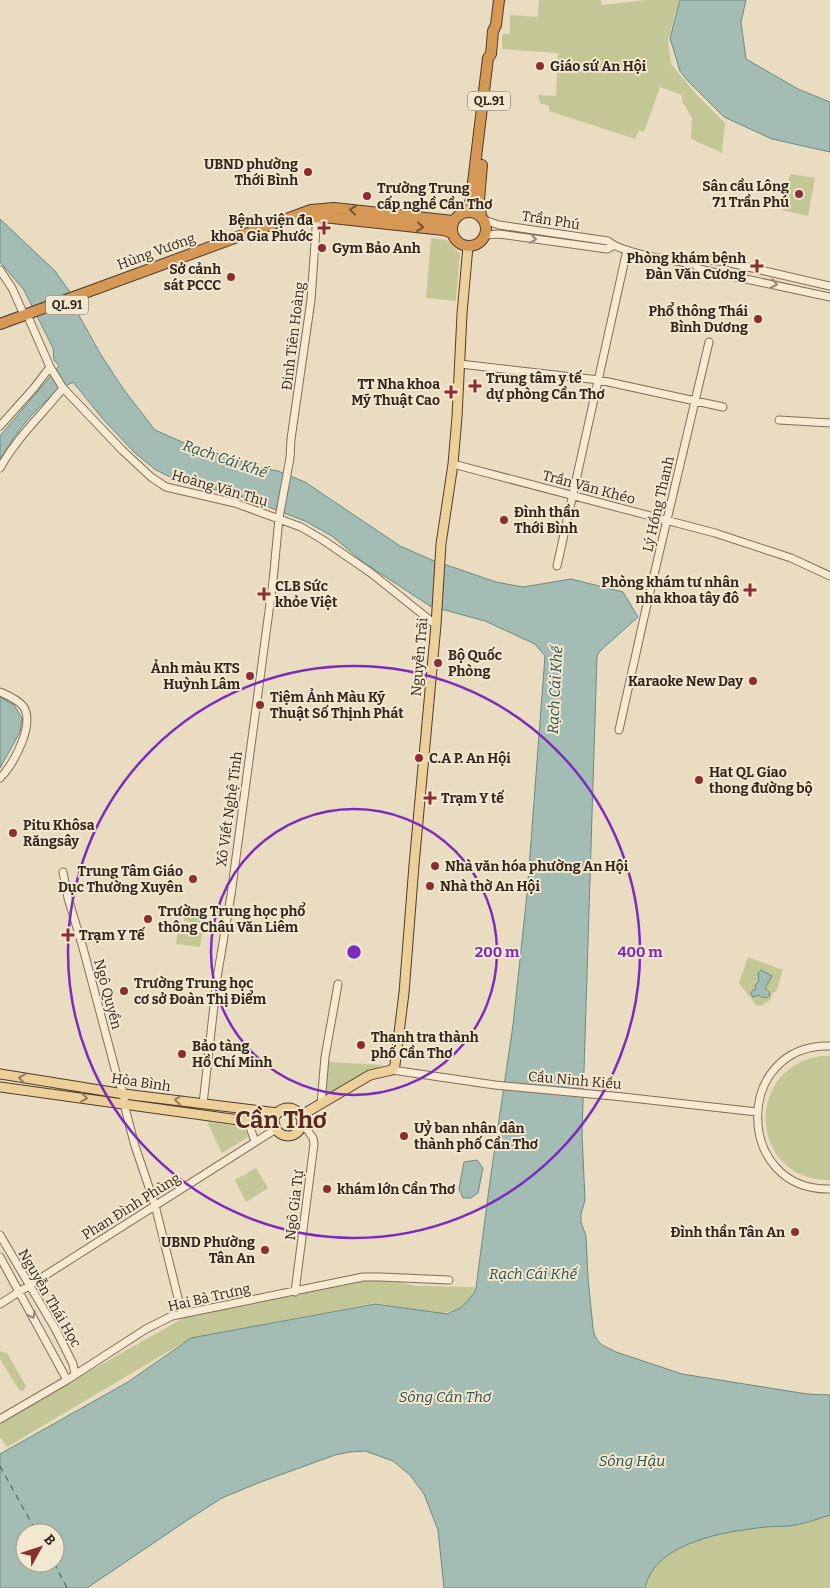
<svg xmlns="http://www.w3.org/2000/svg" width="830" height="1588" font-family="Bitter,serif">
<rect width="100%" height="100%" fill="#eadcc0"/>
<path fill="#c3c795" d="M539 0H601L602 5 647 0H679L668 40 671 64 696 94 725 123 722 153 691 139 692 118 682 101V95L660 87 644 132 639 130 635 139 549 111V106L540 103 538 95 556 96 558 53 502 49V34H510V15L538 17Z
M790 174 815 178 808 216 782 210Z
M431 238 447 240 460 254 456 301 426 298Z
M185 910 203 913 202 924 184 921Z
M178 929 202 933 200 947 176 944Z
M748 957 783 970 776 992H773L770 1000 761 1006 756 1005 739 983Z
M821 1056H830V1180C751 1182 741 1069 821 1056Z
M329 1062 384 1065 331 1093 324 1091 327 1063Z
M209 1122 245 1127 248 1137 222 1153 208 1124Z
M256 1168 268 1188 246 1202 235 1180Z
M366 1281H395L416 1286 475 1287C470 1304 456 1313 439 1313L375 1303 191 1338 7 1447 0 1437V1422L185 1317Z
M0 1351 7 1353 26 1386 24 1391 19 1390 0 1359Z
M830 1515V1588H645C654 1542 727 1531 766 1527 777 1526 789 1527 800 1524 810 1522 820 1518 830 1515Z"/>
<path fill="#a3bdb4" stroke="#6b8a81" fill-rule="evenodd" d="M680 0H746L741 22 746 59 798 89 830 102V152L772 139 724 117 688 81 680 71 670 38Z
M0 219 55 271 70 292 72 303 101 355 124 390 155 430 182 442 262 468 278 471 305 482 400 546 432 560 496 582 523 587 571 579 623 592 638 617 600 651 597 656 582 1134 585 1200 581 1214V1222L586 1236 588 1278 593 1328 595 1336 598 1341 602 1345 616 1352 682 1374 807 1394 830 1395V1515C820 1518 810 1522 800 1524 789 1527 777 1526 766 1527 727 1531 654 1542 645 1588H444L438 1530 424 1494 410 1475 393 1461 365 1451 350 1452 335 1455 258 1483 222 1498 189 1519 87 1588H0V1454L128 1382 191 1338 375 1304 447 1314 460 1308 466 1303 474 1293 476 1288 490 1181 513 1025 527 894 545 656 535 644 485 621 430 606 363 562 332 536 305 521 232 493 182 483 156 470 135 453 102 418 73 382C42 398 17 430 0 460V436L59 366 54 360 53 348 24 290 0 262ZM25 1533H55V1563H25Z
M0 697 14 705 22 718 20 732 0 768Z
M761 970 772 976 765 988 769 992 770 995 767 998 765 997 763 998 759 995 753 997 751 994 752 991 756 989 755 985 759 981 758 973Z
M477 1160 483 1168 478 1193 471 1198H463L459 1189 464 1162Z"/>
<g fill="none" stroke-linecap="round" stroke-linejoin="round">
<path stroke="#2d524e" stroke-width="1" stroke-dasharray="6 5" stroke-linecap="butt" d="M0 1466 37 1533
M54 1563 67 1588"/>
<g stroke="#826d59" stroke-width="9">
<path id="minor" d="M484 220 499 225 608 241C622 254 675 261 694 264L699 269 830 297
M485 235 499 234 607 249 613 246
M694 264 701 259 726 262 830 286
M0 270 12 288 24 315
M29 319 50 367 63 388 122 450 151 477 166 487 235 503 301 527 323 540 371 573 436 625
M460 364 599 380 723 407
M779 420 830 423
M0 426 34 388 50 367
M453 464 715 533 791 558 830 576
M0 468C17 437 42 415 63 388
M557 566 627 250
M0 692C7 695 18 700 23 706 36 724 13 765 0 778
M619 730 645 613 709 342
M63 872 68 898 83 948 118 1080 124 1094V1104L135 1146 155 1205 182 1314
M830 1046C733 1044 734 1191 830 1189
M392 1070 495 1085 623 1097 757 1112
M203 1104 217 978 231 895 273 581 279 518 290 458 291 439 311 300 317 214
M321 1104 325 1057 338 984
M251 1109V1130L255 1142
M0 1235 56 1330 73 1364 75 1374
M0 1257 67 1380
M295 1292 314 1144 313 1138 303 1124
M0 1304 276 1129
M0 1419 67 1380 146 1329 172 1316 363 1277H380L449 1280"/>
</g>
<g stroke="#503c2e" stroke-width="11">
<path id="major" d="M0 1074 124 1094 278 1113
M0 1087 275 1125
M274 1122a14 14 0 1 1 28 0a14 14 0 1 1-28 0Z
M300 1116 370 1075 392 1070 395 1065 404 993 414 865 436 625 441 544 453 464 457 417 462 314 468 246"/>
</g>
<g stroke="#503c2e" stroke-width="12">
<path id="highway" d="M452 229a17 17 0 1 1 34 0a17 17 0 1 1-34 0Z
M467 212 471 199 488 58 491 54 493 31 496 25 499 0
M481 216 479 200 482 165
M300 219 323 217 444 230 452 233
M0 324 311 210 334 208 453 221"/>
</g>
<use href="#minor" stroke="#f6ead2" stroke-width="7"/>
<use href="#major" stroke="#eccf99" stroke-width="9"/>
<use href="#highway" stroke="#d69855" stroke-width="10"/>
</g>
<defs><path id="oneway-chevron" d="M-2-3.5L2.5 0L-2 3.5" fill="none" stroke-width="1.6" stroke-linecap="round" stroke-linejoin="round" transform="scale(1.25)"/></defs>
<g stroke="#745433">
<use href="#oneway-chevron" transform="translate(353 210) rotate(-174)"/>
<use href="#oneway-chevron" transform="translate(420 227) rotate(6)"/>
</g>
<g stroke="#948878">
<use href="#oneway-chevron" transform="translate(533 239) rotate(8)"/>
<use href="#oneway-chevron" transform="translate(774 284) rotate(12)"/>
<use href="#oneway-chevron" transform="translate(32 1315) rotate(62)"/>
</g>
<g stroke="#907b5b">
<use href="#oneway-chevron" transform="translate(22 1078) rotate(-171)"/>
<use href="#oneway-chevron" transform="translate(84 1098) rotate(8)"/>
<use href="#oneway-chevron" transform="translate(178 1100) rotate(-173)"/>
</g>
<g fill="none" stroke="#7b2cbf" stroke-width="2.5">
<circle cx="354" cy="952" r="143"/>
<circle cx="354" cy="952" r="286"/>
</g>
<g fill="#8d2d32" stroke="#f2e7cf" stroke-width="2">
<circle cx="540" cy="66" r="5"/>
<circle cx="308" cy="172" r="5"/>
<circle cx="799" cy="194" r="5"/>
<circle cx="367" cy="196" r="5"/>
<path d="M321.5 220.5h5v5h5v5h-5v5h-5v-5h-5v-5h5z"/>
<circle cx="322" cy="248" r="5"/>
<path d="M754.5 258.5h5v5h5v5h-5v5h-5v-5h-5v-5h5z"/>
<circle cx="231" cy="277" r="5"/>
<circle cx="758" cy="319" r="5"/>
<path d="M472.5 378.5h5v5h5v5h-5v5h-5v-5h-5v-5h5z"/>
<path d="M448.5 384.5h5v5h5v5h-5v5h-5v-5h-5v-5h5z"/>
<circle cx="504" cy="520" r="5"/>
<path d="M747.5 582.5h5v5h5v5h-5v5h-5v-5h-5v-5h5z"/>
<path d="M261.5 586.5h5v5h5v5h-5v5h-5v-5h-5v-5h5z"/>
<circle cx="438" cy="663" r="5"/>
<circle cx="250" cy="676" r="5"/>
<circle cx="753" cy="681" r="5"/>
<circle cx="260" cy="705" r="5"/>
<circle cx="419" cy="758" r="5"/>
<circle cx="699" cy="780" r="5"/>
<path d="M427.5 790.5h5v5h5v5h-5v5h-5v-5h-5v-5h5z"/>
<circle cx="13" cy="833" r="5"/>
<circle cx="435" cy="866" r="5"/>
<circle cx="193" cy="879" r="5"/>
<circle cx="430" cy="886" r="5"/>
<circle cx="148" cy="919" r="5"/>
<path d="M65.5 927.5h5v5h5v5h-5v5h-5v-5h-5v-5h5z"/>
<circle cx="124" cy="991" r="5"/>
<circle cx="361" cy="1045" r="5"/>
<circle cx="182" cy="1054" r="5"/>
<circle cx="404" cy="1136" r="5"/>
<circle cx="327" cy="1189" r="5"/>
<circle cx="795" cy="1232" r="5"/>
<circle cx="265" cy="1250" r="5"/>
</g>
<g text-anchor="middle" stroke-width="4" stroke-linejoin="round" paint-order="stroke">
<g fill="#f2e7cf" stroke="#6c6152" stroke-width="1">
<rect x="468" y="91.5" width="42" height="19" rx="4"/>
<rect x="46" y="295.5" width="42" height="19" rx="4"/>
</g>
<g font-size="12" font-weight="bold" fill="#33271d">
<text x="489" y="105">QL.91</text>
<text x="67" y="309">QL.91</text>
</g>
<g font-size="14" font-weight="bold" fill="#33271d" stroke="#f2e7cf" text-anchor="start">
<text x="550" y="71">Giáo sứ An Hội</text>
<text x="298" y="169" text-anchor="end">UBND phường<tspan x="298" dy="16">Thới Bình</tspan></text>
<text x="789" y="191" text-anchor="end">Sân cầu Lông<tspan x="789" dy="16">71 Trần Phú</tspan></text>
<text x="377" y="193">Trường Trung<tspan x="377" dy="16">cấp nghề Cần Thơ</tspan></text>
<text x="313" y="225" text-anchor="end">Bệnh viện đa<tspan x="313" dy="16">khoa Gia Phước</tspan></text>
<text x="332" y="253">Gym Bảo Anh</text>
<text x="746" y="263" text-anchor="end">Phòng khám bệnh<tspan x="746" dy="16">Đàn Văn Cương</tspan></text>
<text x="221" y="274" text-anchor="end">Sở cảnh<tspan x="221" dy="16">sát PCCC</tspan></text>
<text x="748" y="316" text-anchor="end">Phổ thông Thái<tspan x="748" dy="16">Bình Dương</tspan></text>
<text x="486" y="383">Trung tâm y tế<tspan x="486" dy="16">dự phòng Cần Thơ</tspan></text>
<text x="440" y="389" text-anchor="end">TT Nha khoa<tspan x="440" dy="16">Mỹ Thuật Cao</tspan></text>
<text x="514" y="517">Đình thần<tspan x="514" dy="16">Thới Bình</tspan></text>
<text x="739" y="587" text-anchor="end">Phòng khám tư nhân<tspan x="739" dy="16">nha khoa tây đô</tspan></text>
<text x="275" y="591">CLB Sức<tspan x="275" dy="16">khỏe Việt</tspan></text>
<text x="448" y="660">Bộ Quốc<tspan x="448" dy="16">Phòng</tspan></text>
<text x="240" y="673" text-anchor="end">Ảnh màu KTS<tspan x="240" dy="16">Huỳnh Lâm</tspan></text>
<text x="743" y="686" text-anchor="end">Karaoke New Day</text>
<text x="270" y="702">Tiệm Ảnh Màu Kỹ<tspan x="270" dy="16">Thuật Số Thịnh Phát</tspan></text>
<text x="429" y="763">C.A P. An Hội</text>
<text x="709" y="777">Hat QL Giao<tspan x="709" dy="16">thong đường bộ</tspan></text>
<text x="441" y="803">Trạm Y tế</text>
<text x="23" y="830">Pitu Khôsa<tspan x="23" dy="16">Răngsây</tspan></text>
<text x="445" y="871">Nhà văn hóa phường An Hội</text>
<text x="183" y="876" text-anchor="end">Trung Tâm Giáo<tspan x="183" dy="16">Dục Thường Xuyên</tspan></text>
<text x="440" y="891">Nhà thờ An Hội</text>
<text x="158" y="916">Trường Trung học phổ<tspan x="158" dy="16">thông Châu Văn Liêm</tspan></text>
<text x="79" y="940">Trạm Y Tế</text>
<text x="134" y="988">Trường Trung học<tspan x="134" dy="16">cơ sở Đoàn Thị Điểm</tspan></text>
<text x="371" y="1042">Thanh tra thành<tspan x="371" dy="16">phố Cần Thơ</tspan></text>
<text x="192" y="1051">Bảo tàng<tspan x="192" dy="16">Hồ Chí Minh</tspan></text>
<text x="414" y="1133">Uỷ ban nhân dân<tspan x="414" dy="16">thành phố Cần Thơ</tspan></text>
<text x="337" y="1194">khám lớn Cần Thơ</text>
<text x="785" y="1237" text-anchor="end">Đình thần Tân An</text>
<text x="255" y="1247" text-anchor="end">UBND Phường<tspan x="255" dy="16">Tân An</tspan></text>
</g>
<g font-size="14" fill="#33271d" stroke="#f2e7cf">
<text transform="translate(551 220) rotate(9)" y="5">Trần Phú</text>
<text transform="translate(156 251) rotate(-20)" y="5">Hùng Vương</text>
<text transform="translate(293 336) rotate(-83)" y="5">Đinh Tiên Hoàng</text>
<text transform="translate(589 487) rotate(15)" y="5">Trần Văn Khéo</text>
<text transform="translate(220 488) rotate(16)" y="5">Hoàng Văn Thụ</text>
<text transform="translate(658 504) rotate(-77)" y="5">Lý Hồng Thanh</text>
<text transform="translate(419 657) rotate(-85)" y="5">Nguyễn Trãi</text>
<text transform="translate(229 809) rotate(-82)" y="5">Xô Viết Nghệ Tĩnh</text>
<text transform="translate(108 994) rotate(75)" y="5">Ngô Quyền</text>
<text transform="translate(575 1080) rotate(5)" y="5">Cầu Ninh Kiều</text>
<text transform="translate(141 1082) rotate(8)" y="5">Hòa Bình</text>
<text transform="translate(294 1205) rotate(-83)" y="5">Ngô Gia Tự</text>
<text transform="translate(131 1206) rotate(-32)" y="5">Phan Đình Phùng</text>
<text transform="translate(209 1297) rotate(-13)" y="5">Hai Bà Trưng</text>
<text transform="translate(50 1298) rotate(60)" y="5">Nguyễn Thái Học</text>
</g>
<g font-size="15" font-style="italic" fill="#2d524e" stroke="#f2e7cf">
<text transform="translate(225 459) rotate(19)" y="5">Rạch Cái Khế</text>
<text transform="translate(555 690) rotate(-87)" y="5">Rạch Cái Khế</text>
<text x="533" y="1279">Rạch Cái Khế</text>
<text x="445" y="1402">Sông Cần Thơ</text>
<text x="632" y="1466">Sông Hậu</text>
</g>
<g font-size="24" font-weight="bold" fill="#5c291f" stroke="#f2e7cf">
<text x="281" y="1128">Cần Thơ</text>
</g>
</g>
<circle cx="354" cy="952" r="8" fill="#7b2cbf" stroke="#f2e7cf" stroke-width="2.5"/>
<g font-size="15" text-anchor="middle" font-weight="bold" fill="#7b2cbf" stroke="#f2e7cf" stroke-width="4" stroke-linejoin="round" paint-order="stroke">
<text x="497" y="957">200 m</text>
<text x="640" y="957">400 m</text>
</g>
<g transform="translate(40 1548) rotate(50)"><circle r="24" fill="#f2e7cf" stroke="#a69a88"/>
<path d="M0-4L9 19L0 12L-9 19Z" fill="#8d2d32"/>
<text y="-8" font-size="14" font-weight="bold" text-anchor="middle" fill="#33271d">B</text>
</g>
</svg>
